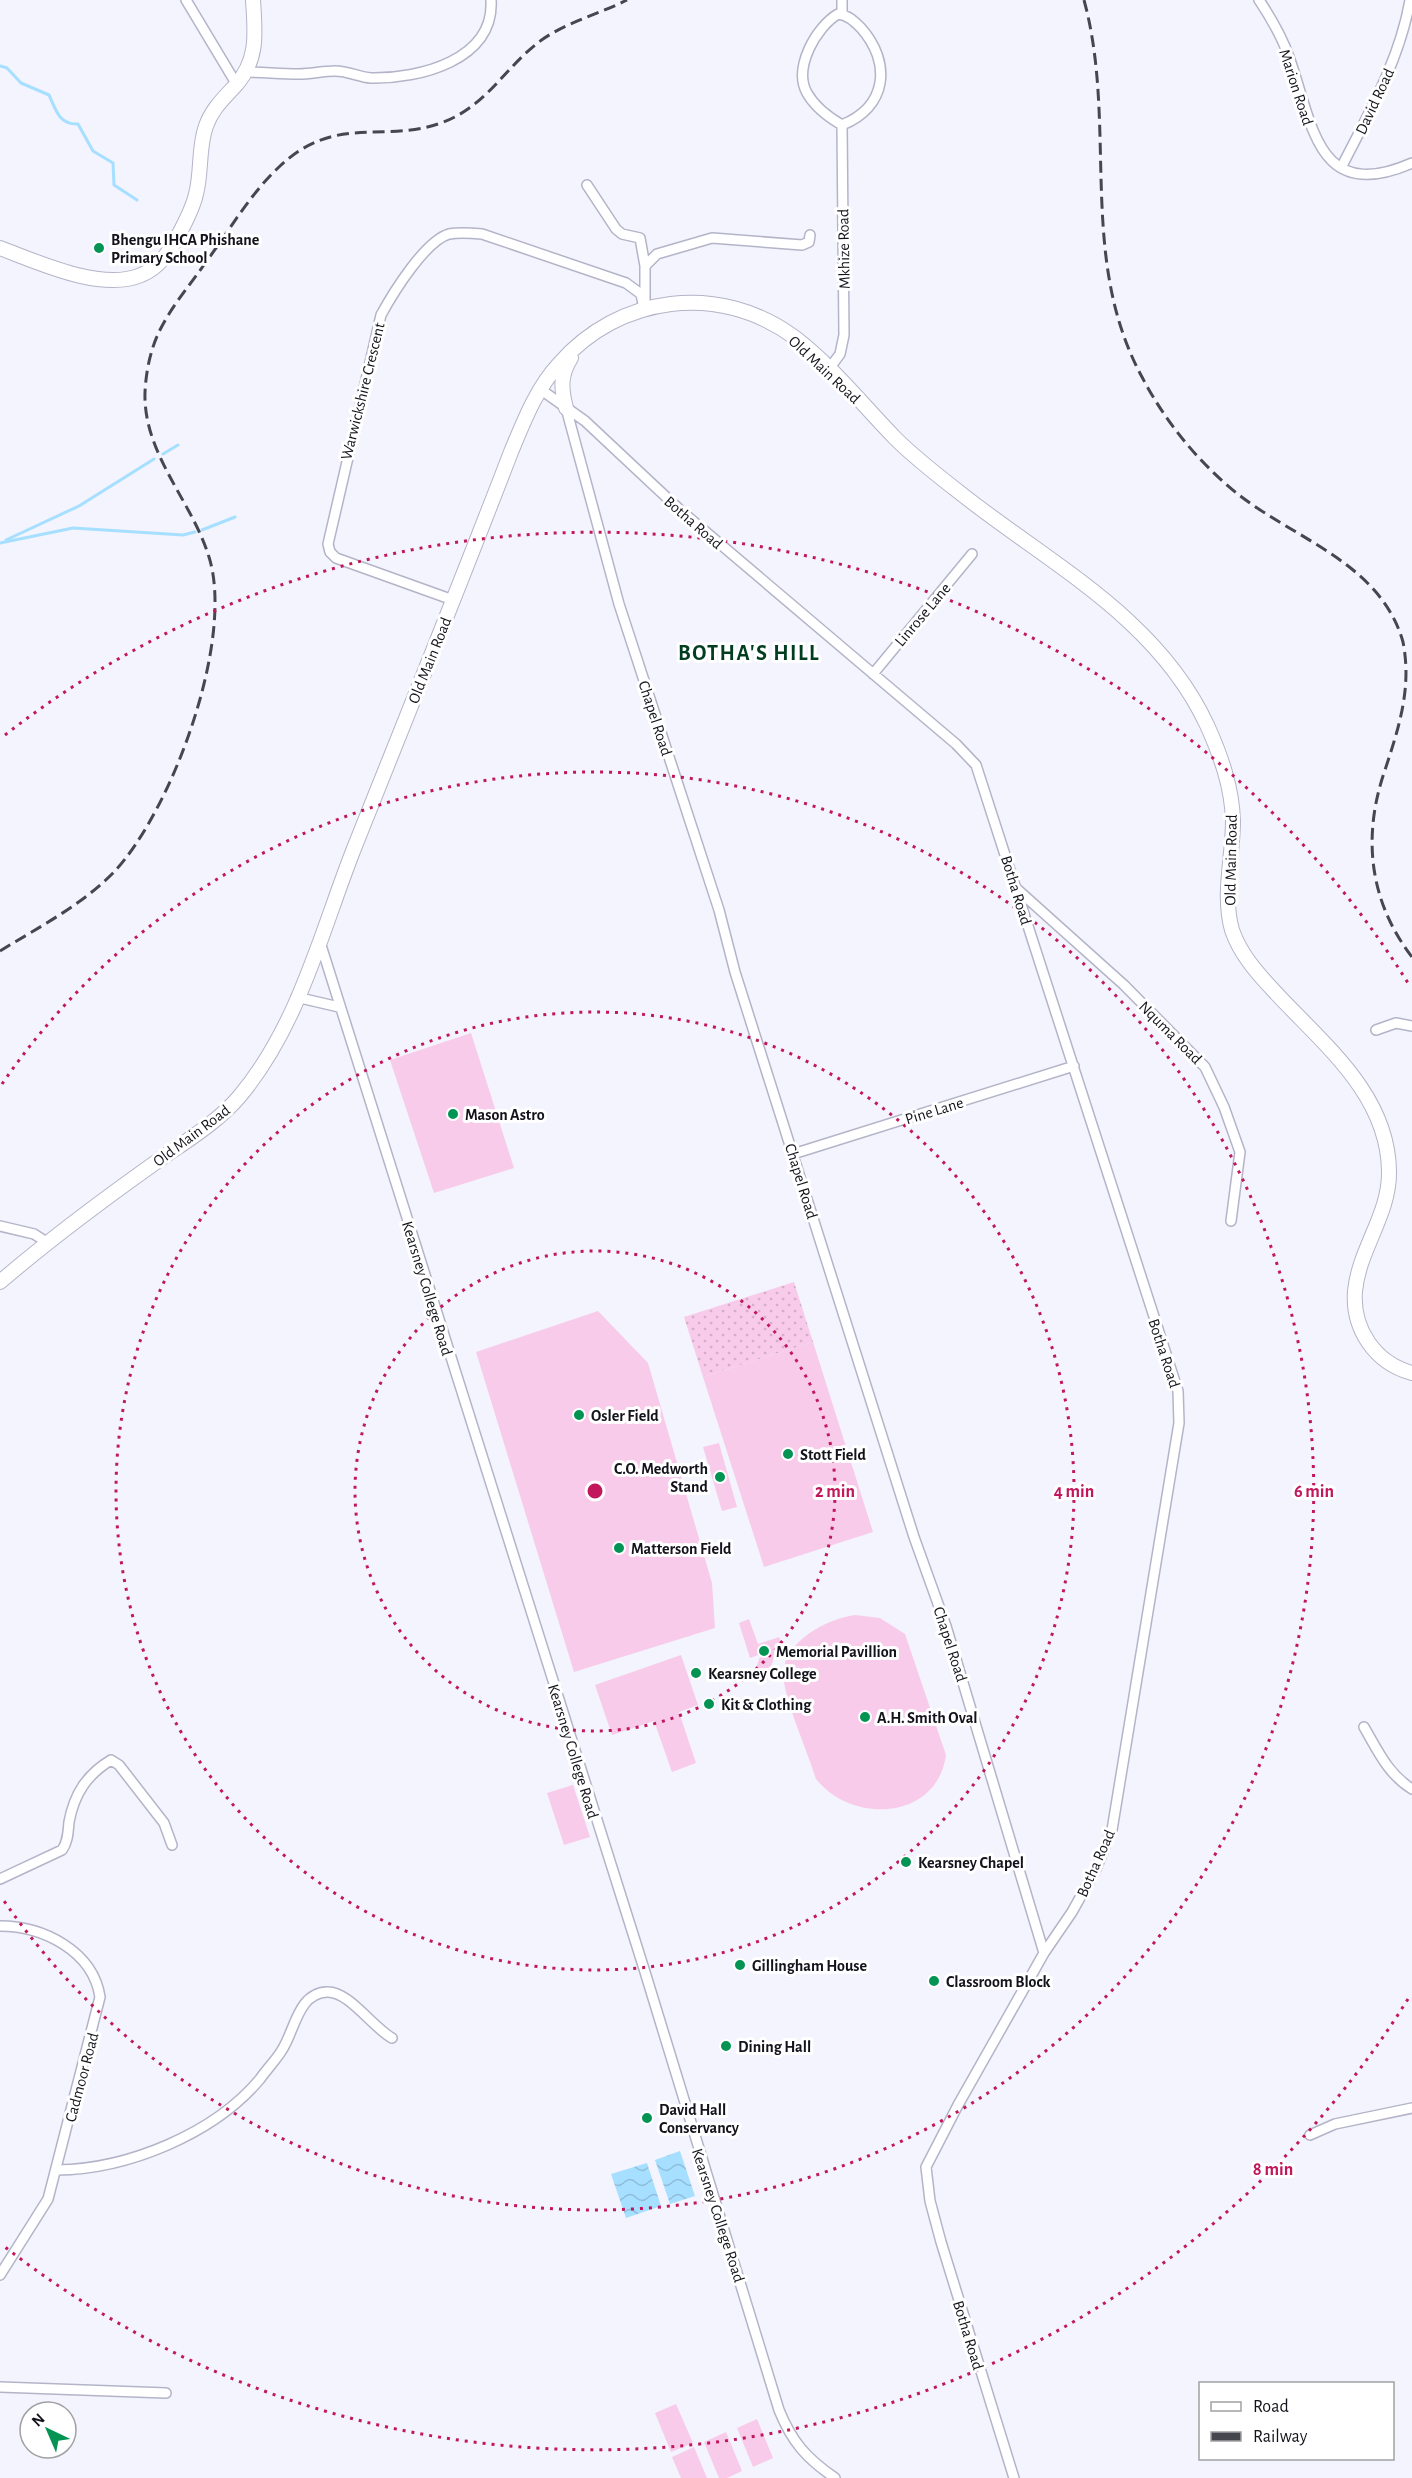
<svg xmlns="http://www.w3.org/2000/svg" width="1412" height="2478" font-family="'Alegreya Sans',sans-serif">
<defs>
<pattern id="grass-dots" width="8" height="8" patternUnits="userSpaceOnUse" patternTransform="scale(1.5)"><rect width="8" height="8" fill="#f8cbeb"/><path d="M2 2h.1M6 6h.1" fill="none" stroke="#d4adc9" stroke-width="1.8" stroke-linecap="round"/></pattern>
<pattern id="water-waves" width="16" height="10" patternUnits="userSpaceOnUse" patternTransform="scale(1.5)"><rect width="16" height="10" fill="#a6dfff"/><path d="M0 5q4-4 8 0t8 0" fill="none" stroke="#8ebeda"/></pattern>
</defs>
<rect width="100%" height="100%" fill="#f3f4fd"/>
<path fill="url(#grass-dots)" d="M794 1282 813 1342 703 1377 684 1317Z"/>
<path fill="#f8cbeb" d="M471 1033 514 1168 434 1193 390 1060Z
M598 1311 648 1363 712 1583 715 1628 574 1672 476 1352Z
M813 1342 873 1532 764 1567 703 1377Z
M719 1443 737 1507 722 1511 703 1447Z
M855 1615 880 1618 905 1634 946 1755C937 1820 853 1825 816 1779 807 1750 789 1711 784 1682 777 1645 825 1619 855 1615Z
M749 1619 758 1644 779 1637 784 1649 775 1653 767 1681 753 1677 761 1654 750 1658 739 1623Z
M681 1655 698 1705 679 1712 696 1763 672 1772 654 1721 612 1735 595 1685Z
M573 1785 590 1837 564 1845 547 1793Z
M676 2404 693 2443 671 2452 655 2413Z
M757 2419 773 2458 753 2467 737 2428Z
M726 2432 742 2471 727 2478H719L704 2442Z
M694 2447 707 2478H681L672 2457Z"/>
<path fill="url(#water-waves)" d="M680 2151 695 2196 670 2204 655 2160Z
M647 2163 661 2206 626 2218 611 2174Z"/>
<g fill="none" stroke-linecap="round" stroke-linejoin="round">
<path stroke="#a6dfff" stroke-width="3" d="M0 66 7 68 21 83 49 95C56 110 59 125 78 124L93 151 113 163 114 185 137 200
M163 454 178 445
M202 530 235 517
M6 540 79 506 154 459
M0 543 73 528 183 535 195 532"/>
<g stroke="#b4b4c9" stroke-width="12">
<path id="street" d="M186 0 237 85
M1259 0C1271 18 1282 37 1289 57 1313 123 1316 205 1412 163
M838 14C848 15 854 21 861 28 892 63 887 107 842 125 828 117 815 107 807 93 793 68 816 27 838 14Z
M842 14V0
M244 72C262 72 280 74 299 74 311 74 323 71 335 71 348 71 359 77 371 78 419 79 495 60 491 0
M1342 166C1369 113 1400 59 1410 0
M587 185 616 229 622 234 640 238 645 266V301
M645 266 657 254 712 238 802 245 809 242 810 235
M829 369 840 354 844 335 842 125
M540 389 585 421 680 510 956 744 976 765 1178 1391 1179 1423 1112 1830 1096 1869 1072 1912 1044 1953 958 2105 926 2167 930 2201 941 2242 1014 2478
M566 408 619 604 719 910 735 972 914 1537 946 1626 1044 1953
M453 600 336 558 330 552 328 544 381 315C393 293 425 241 449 234 459 232 472 233 482 234L626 283 641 294 644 309
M873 674 972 554
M1017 889 1124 985 1205 1067 1224 1107 1240 1152 1231 1221
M320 942 645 1972 779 2410C792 2442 806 2458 835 2478
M296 997 339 1007
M1376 1030 1396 1023 1412 1026
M793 1154 1074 1066
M0 1226 34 1234 48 1243
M1364 1727C1378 1751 1388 1774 1412 1789
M0 1879 62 1850C68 1842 68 1832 69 1822 74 1795 86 1775 111 1760L119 1765 164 1823 172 1845
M0 1926C43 1926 93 1951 100 1997L48 2199 0 2275
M1310 2135 1335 2124 1412 2108
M57 2170C128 2169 214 2134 260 2079 267 2069 276 2060 282 2050 295 2030 298 1993 327 1992 349 1991 372 2027 392 2038
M0 2387 166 2393"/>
</g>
<g stroke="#b4b4c9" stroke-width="16">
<path id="secondary" d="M0 248C38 262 101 292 141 275 159 268 169 252 178 236 185 223 193 208 196 194 202 172 198 148 206 126 212 109 223 99 235 86 259 60 255 32 253 0
M566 408C561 389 560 375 571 358
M0 1282C49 1240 100 1202 152 1165 181 1144 216 1124 239 1097 298 1027 321 933 353 851 406 718 460 585 511 452 524 421 536 389 559 364 619 295 719 282 794 337 831 365 862 404 895 438 914 457 937 475 959 492 1048 563 1157 617 1207 725 1221 756 1232 787 1233 821 1233 857 1222 895 1232 930 1240 954 1258 974 1275 992 1323 1044 1388 1094 1389 1171 1390 1214 1359 1249 1355 1291 1352 1329 1375 1363 1412 1373"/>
</g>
<use href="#street" stroke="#fff" stroke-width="9"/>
<use href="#secondary" stroke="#fff" stroke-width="14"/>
<path stroke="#45464e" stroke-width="3" stroke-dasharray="12 6" stroke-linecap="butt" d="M1084 0C1118 125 1077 257 1142 377 1166 423 1199 463 1239 495 1297 540 1381 564 1403 642 1412 688 1399 727 1385 770 1362 836 1369 901 1412 957
M0 951C39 927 82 905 114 872 172 810 235 640 209 557 192 501 143 454 145 392 146 372 150 352 158 334 170 308 190 285 206 262 229 231 250 194 279 167 336 113 381 144 441 123 488 106 505 66 543 39 568 22 599 14 627 0"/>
</g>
<g fill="none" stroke="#c2185b" stroke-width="3" stroke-dasharray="3 6">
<circle cx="595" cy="1491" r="240"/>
<circle cx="595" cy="1491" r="479"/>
<path d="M2 1084A719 719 0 1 1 2 1898"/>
<path d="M1408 1999A959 959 0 0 1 5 2247M5 735A959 959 0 0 1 1408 983"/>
</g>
<g fill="#039454" stroke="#fff" stroke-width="2">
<circle cx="99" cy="248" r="6"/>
<circle cx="453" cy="1114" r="6"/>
<circle cx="579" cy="1415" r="6"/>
<circle cx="788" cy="1454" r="6"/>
<circle cx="720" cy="1477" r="6"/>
<circle cx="619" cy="1548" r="6"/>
<circle cx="764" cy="1651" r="6"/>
<circle cx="696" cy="1673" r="6"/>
<circle cx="709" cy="1704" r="6"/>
<circle cx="865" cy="1717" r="6"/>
<circle cx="906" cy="1862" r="6"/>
<circle cx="740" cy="1965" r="6"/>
<circle cx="934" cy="1981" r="6"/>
<circle cx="726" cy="2046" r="6"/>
<circle cx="647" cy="2118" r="6"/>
</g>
<g text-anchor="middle" stroke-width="6" stroke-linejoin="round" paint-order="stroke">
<g font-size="16" fill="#13131b" stroke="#fff">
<text transform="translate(1297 87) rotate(72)" y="6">Marion Road</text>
<text transform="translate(1374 101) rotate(-65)" y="6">David Road</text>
<text transform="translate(843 249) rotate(-91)" y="6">Mkhize Road</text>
<text transform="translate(825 369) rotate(43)" y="6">Old Main Road</text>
<text transform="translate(362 391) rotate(-76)" y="6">Warwickshire Crescent</text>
<text transform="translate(694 522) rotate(41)" y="6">Botha Road</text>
<text transform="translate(922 614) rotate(-50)" y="6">Linrose Lane</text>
<text transform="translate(429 660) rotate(-68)" y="6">Old Main Road</text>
<text transform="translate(656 718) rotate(72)" y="6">Chapel Road</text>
<text transform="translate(1230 860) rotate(-89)" y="6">Old Main Road</text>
<text transform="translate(1017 890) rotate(73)" y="6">Botha Road</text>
<text transform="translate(1171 1032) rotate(45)" y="6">Nquma Road</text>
<text transform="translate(934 1110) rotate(-17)" y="6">Pine Lane</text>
<text transform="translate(191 1135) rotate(-37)" y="6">Old Main Road</text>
<text transform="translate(802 1181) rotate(73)" y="6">Chapel Road</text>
<text transform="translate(428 1288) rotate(73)" y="6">Kearsney College Road</text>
<text transform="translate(1165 1353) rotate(72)" y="6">Botha Road</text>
<text transform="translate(951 1644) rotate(72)" y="6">Chapel Road</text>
<text transform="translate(574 1751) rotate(73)" y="6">Kearsney College Road</text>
<text transform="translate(1095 1863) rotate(-66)" y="6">Botha Road</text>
<text transform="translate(81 2077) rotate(-75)" y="6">Cadmoor Road</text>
<text transform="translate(719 2215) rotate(72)" y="6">Kearsney College Road</text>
<text transform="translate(969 2335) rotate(73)" y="6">Botha Road</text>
</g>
<g font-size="16" font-weight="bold" fill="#13131b" stroke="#fff" text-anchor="start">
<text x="111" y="245">Bhengu IHCA Phishane<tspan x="111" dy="18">Primary School</tspan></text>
<text x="465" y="1120">Mason Astro</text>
<text x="591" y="1421">Osler Field</text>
<text x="800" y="1460">Stott Field</text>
<text x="708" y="1474" text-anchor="end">C.O. Medworth<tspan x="708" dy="18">Stand</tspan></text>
<text x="631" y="1554">Matterson Field</text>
<text x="776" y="1657">Memorial Pavillion</text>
<text x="708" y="1679">Kearsney College</text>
<text x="721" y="1710">Kit &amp; Clothing</text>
<text x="877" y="1723">A.H. Smith Oval</text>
<text x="918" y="1868">Kearsney Chapel</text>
<text x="752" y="1971">Gillingham House</text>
<text x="946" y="1987">Classroom Block</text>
<text x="738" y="2052">Dining Hall</text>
<text x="659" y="2115">David Hall<tspan x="659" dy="18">Conservancy</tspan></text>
</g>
<g font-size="22" font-weight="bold" letter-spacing="1.5" fill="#003e1f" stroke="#fff">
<text x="749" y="660">BOTHA'S HILL</text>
</g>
</g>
<circle cx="595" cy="1491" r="9" fill="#c2185b" stroke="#fff" stroke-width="3"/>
<g font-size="18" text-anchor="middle" font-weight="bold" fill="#c2185b" stroke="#fff" stroke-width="6" stroke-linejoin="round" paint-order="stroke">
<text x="835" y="1497">2 min</text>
<text x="1074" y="1497">4 min</text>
<text x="1314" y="1497">6 min</text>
<text x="1273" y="2175">8 min</text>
</g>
<rect x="1199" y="2382" width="195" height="78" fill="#ffffff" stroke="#a1a1a4" stroke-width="1.5"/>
<rect x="1211" y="2402" width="30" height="9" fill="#ffffff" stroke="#a1a1a4" stroke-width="1.5"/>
<text x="1253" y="2412" font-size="18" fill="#13131b">Road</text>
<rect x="1211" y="2432" width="30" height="9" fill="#45464e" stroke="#a1a1a4" stroke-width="1.5"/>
<text x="1253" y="2442" font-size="18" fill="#13131b">Railway</text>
<g transform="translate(48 2430) rotate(316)"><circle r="28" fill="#ffffff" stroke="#a1a1a4" stroke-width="1.5"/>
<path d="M0-4.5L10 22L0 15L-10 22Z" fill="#039454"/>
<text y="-9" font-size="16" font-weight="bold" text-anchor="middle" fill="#13131b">N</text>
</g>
</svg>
